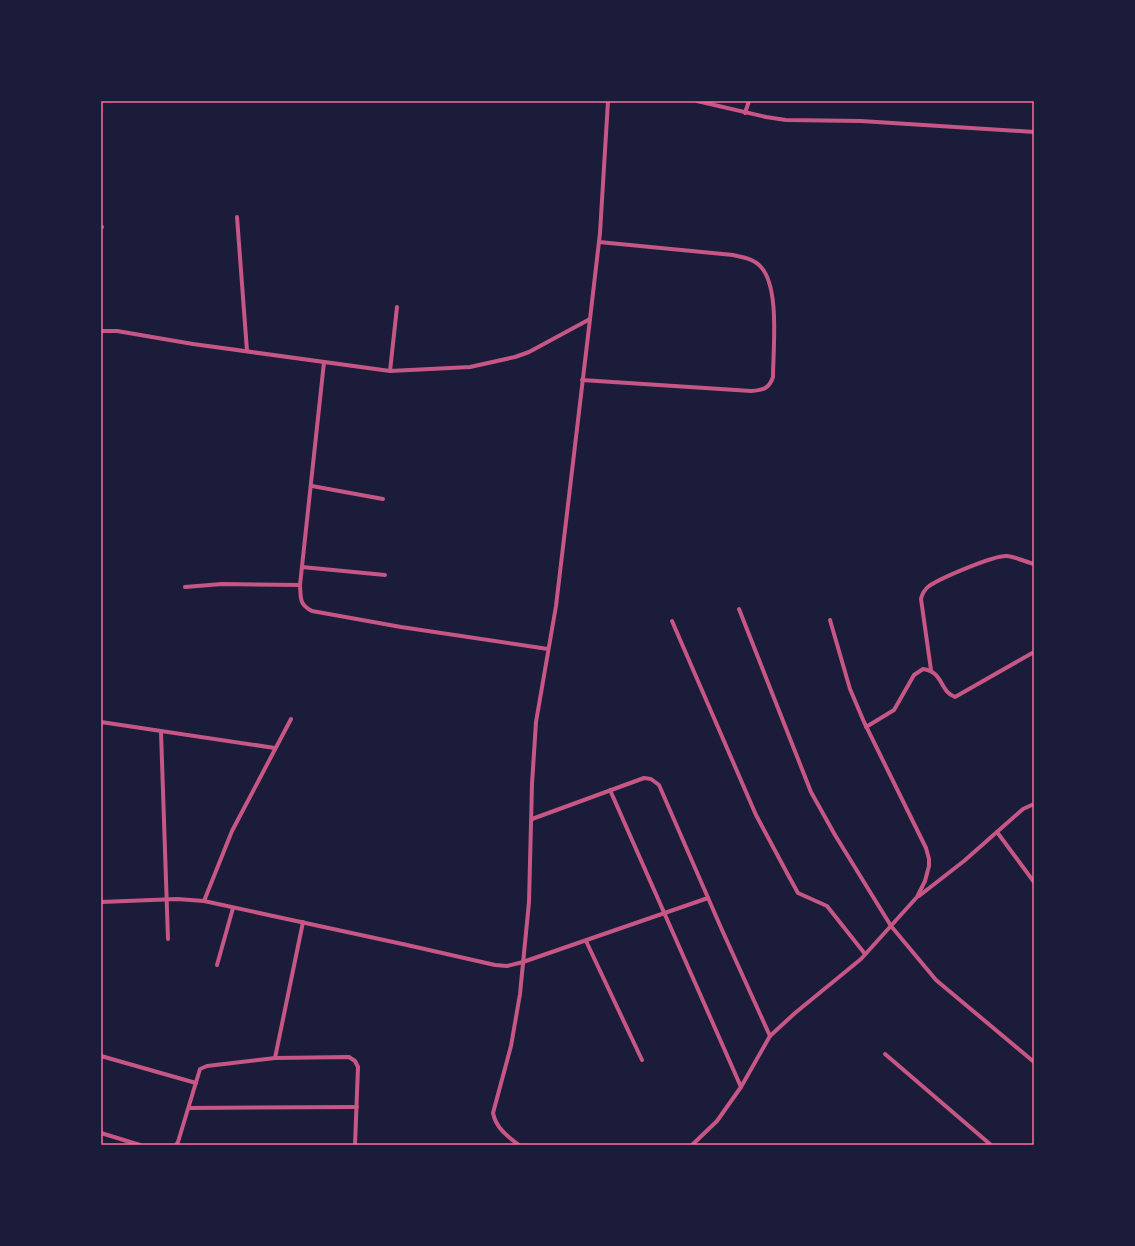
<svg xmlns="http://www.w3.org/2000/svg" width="1135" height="1246" font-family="Quicksand,sans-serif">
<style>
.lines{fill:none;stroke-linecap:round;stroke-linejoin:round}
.minor{stroke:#c65784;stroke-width:4}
.neatline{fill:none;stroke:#ff6b9d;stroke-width:1.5}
</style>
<rect width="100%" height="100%" fill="#1b1b3a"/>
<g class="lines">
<g class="minor">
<polyline points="697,101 766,117 786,120 861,121 1034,132"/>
<polyline points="745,113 749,101"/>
<polyline points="237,217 247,351"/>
<polyline points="101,227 102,227"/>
<polyline points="101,331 117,331 193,344 390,371 470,367 515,357 529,352 590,319"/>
<path d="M 324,362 L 300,585 C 301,599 299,604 312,611 L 401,627 L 548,649"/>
<polyline points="390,371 397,307"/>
<path d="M 582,380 L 751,391 C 763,390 769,389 773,377 C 773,349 780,288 761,267 C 754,259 743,257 733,255 L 599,242"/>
<polyline points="312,486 383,499"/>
<polyline points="302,567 385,575"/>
<polyline points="185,587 222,584 300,585"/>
<polyline points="739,609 811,792 835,835 891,926 936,980 1034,1062"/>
<polyline points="672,621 756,815 787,873 798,893 827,906 865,954"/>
<path d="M 931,670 L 921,599 C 922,594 924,590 929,586 C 941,578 994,555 1007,556 C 1016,557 1026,562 1034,564"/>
<polyline points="101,722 275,748"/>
<path d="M 866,727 L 894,710 L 914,675 L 923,669 C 944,672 939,691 955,697 L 1034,652"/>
<polyline points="161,732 168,939"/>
<polyline points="610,790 741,1087"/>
<polyline points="532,819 644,778 651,779 659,785 722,930 770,1036"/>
<polyline points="997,832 1034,882"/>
<polyline points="919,896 964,861 1023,809 1034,804"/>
<polyline points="204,901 232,831 291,719"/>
<polyline points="101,902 177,899 204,901 407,945 495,965 507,966 523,962 708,898"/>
<polyline points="586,941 642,1060"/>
<polyline points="217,965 233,908"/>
<polyline points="885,1054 991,1145"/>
<polyline points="101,1056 196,1083"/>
<polyline points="275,1058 303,922"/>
<polyline points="189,1108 357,1107"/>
<polyline points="101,1133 140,1145"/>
<polyline points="176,1145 178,1142 200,1069 207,1066 275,1058 349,1057 355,1061 358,1067 355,1145"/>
<path d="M 519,1145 C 507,1136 496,1128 493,1113 L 511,1046 L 520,994 L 529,902 L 532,784 L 536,722 L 556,606 L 590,319 L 600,233 L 608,101"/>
<polyline points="692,1145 717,1121 741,1087 770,1036 795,1013 861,959 917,897 925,881 929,866 929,859 926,848 864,722 850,689 830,620"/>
</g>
</g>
<rect width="1135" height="1246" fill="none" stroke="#1b1b3a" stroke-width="204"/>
<rect x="102" y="102" width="931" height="1042" class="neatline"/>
</svg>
